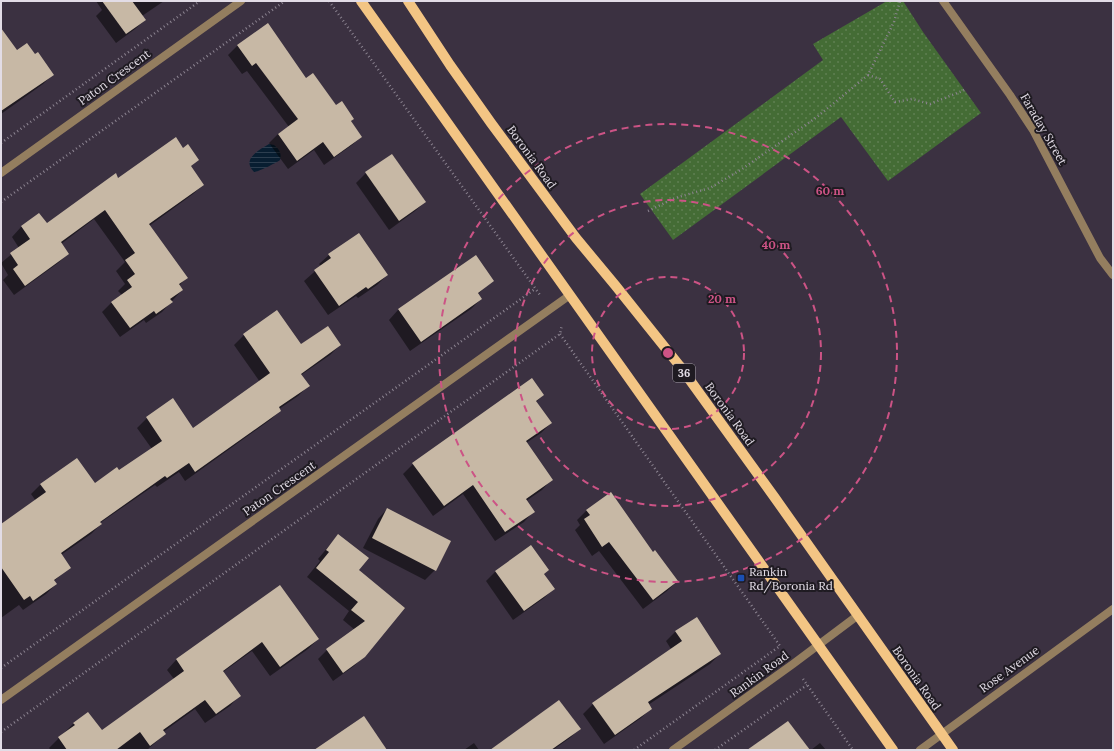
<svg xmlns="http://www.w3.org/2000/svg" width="1114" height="751" font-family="Lora,serif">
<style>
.park{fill:url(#park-dots)}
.water{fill:url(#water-rules)}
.shadow{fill:#0007}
.building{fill:#c7b8a5}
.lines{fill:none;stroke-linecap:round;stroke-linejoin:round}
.path{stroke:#8d8592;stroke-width:2.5;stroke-dasharray:1 3;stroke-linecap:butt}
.minor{stroke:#947e5f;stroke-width:8}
.primary{stroke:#f3c584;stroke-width:10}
.ring{fill:none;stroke:#cc5385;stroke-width:2;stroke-dasharray:7 5}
.transit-dot{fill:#1a4fb4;stroke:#1f1b22;stroke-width:1.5}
.labels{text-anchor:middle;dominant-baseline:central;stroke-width:4;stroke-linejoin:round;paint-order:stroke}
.shield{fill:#1f1b22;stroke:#a8a2ab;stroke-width:1}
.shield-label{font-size:11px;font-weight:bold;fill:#e2dce6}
.street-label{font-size:12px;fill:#e2dce6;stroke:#1f1b22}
.poi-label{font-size:12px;fill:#e2dce6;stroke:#1f1b22;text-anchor:start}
.centre{fill:#cc5385;stroke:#1f1b22;stroke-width:2}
.ring-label{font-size:12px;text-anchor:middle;font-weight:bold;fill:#cc5385;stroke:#1f1b22;stroke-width:4;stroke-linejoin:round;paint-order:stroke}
</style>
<defs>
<pattern id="park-dots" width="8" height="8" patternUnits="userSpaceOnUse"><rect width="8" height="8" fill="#446c35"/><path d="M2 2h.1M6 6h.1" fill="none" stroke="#5f8052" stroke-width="1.8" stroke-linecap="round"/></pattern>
<pattern id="water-rules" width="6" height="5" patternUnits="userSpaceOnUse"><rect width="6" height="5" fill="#081e31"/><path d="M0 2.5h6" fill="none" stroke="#2c3e4f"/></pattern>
</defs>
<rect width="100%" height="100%" fill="#3b3141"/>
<polygon class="park" points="887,1 903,1 923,32 981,113 888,181 841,117 673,240 640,194 823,60 813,44"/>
<path class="water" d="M 269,144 L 274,145 C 279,149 282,153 280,160 C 276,163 258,172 254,172 C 241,159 259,150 269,144 Z"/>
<g class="shadow">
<polygon points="96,1 164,1 142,16 145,20 135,29 116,43 96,16 102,10"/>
<polygon points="267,25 306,79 336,107 353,119 351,122 361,137 352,145 324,165 314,150 288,169 269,143 278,134 289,127 247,71 242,74 228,55 237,46"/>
<polygon points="1,30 17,51 34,55 52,75 43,84 1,114"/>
<polygon points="183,149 198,160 190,167 203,185 193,194 149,226 186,278 179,286 182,290 162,312 146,323 144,320 120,337 102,312 112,302 122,295 118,291 125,284 116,271 125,262 94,219 61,244 68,254 58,263 14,295 3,280 8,275 1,263 19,248 12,237 21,227 39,214 46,224 118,179"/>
<polygon points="392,155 425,202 415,211 389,230 356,183 366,173"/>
<polygon points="329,255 387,275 377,285 358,298 356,296 328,315 304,281 321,266 319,264"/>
<polygon points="475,256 492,281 478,294 481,299 471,309 410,351 389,320 398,310"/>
<polygon points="244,335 301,346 340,345 330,355 301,375 308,386 298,396 279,409 280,411 270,420 185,481 179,472 157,487 155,485 100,523 101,524 91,534 61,555 70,567 54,581 56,584 46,594 23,610 19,605 1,618 1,525 36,501 31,494 41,484 94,484 119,472 152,449 137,428 147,418 193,429 260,382 234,345"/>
<polygon points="543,395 536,402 551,423 541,433 526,443 551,480 542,490 526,501 533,512 524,522 495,541 463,494 433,516 403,474 413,464"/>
<polygon points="387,509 435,570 425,580 363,548 378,519"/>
<polygon points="587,510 653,554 677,581 667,591 643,609 599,551 592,556 575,530 580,525 577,520"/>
<polygon points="338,535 358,570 403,608 364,656 354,666 333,681 318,659 327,650 355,630 343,620 349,611 307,577 320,561 318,559"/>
<polygon points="496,571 544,574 553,589 544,598 513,620 486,581"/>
<polygon points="279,586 318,639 308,649 270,676 252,651 223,672 239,696 230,706 205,723 195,709 163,732 165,734 147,750 51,750 49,748 74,723 101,732 174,679 167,670 176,660"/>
<polygon points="676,631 720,654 710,664 648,705 651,708 641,718 604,744 583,714 593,704 671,649 666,641"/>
<polygon points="579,729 571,737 553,750 492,750"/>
<polygon points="474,743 479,750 464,750"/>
<polygon points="820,743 826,750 811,750"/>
</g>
<g class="building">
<polygon points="102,1 132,1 146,20 126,34"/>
<polygon points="268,23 306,78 313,73 336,105 342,101 354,119 351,121 362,137 334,157 323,142 297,161 278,134 298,119 256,63 252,66 237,45"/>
<polygon points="1,28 17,50 27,43 35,54 38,52 54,75 1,111"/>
<polygon points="176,137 183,148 188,144 199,160 191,166 204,185 149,224 188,278 179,284 183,290 170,299 173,302 156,314 154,311 130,328 111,302 132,287 127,280 135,274 125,260 135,253 105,210 61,242 69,254 25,286 13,269 18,265 10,253 30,239 21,226 39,213 47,223 116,173 118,178"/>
<polygon points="392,154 426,202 399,221 365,172"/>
<polygon points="359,233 388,275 368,289 366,287 339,306 314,270 331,258 328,254"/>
<polygon points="476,255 494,281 478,293 482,299 421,342 398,309"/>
<polygon points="277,310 301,344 328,326 341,345 301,374 310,386 279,407 281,411 195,472 189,463 167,478 165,476 100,522 102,524 61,553 71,568 54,580 57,584 33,601 30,596 24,600 1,567 1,524 46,492 40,484 77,458 95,483 117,467 119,470 162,441 146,417 173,398 193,428 270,373 243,334"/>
<polygon points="532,378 544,395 536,401 552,423 526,441 553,480 526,499 535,512 505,532 473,485 444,506 412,463"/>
<polygon points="611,492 653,552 655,550 678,581 653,600 609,542 602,547 584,519 590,515 586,510"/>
<polygon points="387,508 451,541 436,571 372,538"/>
<polygon points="338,534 369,558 359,570 405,608 365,657 343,673 326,649 365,621 351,610 358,602 316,568 329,552 326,550"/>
<polygon points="531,545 549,570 544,574 555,589 524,611 495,571"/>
<polygon points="280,585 319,639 280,667 262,642 223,671 241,696 216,714 205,700 163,730 166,734 150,746 140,732 116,750 67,750 58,737 75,725 73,723 88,712 102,730 184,671 176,659"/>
<polygon points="697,617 721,654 648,702 652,709 615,735 592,703 682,641 675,631"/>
<polygon points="559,700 581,729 551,750 490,750"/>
<polygon points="364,716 387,750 314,750"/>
<polygon points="788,721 810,750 747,750"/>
</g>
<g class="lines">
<g class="path">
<polyline points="329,1 540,295"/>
<polyline points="868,75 880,79 895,102 912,99 930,104 967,89"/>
<polyline points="1,143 200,1"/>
<polyline points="1,202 285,1"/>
<polyline points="648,211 675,198 710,188 742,169 817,117 868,75 894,22 900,1"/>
<polyline points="560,334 780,646 634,750"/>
<polyline points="1,668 535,289"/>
<polyline points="803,679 853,750"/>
<polyline points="1,732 560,334 562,325"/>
<polyline points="715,750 807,685"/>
</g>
<g class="minor">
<polyline points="943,1 1010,95 1033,130 1100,258 1113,275"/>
<polyline points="1,173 241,1"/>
<polyline points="1,700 570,295"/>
<polyline points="673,750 793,664 857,616"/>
<polyline points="920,750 1113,609"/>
</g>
<g class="primary">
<polyline points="361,1 893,750"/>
<polyline points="408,1 450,65 491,123 576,238 615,285 679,365 775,498 953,750"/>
</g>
</g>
<g class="ring">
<circle cx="668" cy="353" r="76"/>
<circle cx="668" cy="353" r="153"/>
<circle cx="668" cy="353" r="229"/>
</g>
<rect class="transit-dot" x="737" y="574" width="8" height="8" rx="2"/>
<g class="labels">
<rect class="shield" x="673" y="364" width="22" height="18" rx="3"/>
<g class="shield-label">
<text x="684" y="373">36</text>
</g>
<g class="street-label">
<text transform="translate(114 77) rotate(-36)">Paton Crescent</text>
<text transform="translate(1044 129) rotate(60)">Faraday Street</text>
<text transform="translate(532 157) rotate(54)">Boronia Road</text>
<text transform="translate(730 414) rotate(54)">Boronia Road</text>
<text transform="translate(279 488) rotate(-35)">Paton Crescent</text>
<text transform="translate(1009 669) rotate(-36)">Rose Avenue</text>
<text transform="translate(759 674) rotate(-36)">Rankin Road</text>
<text transform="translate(917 678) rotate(55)">Boronia Road</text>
</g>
<g class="poi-label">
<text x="749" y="571">Rankin<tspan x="749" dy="14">Rd/Boronia Rd</tspan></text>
</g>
</g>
<circle cx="668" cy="353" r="6" class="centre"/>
<g class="ring-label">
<text x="830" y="195">60 m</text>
<text x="776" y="249">40 m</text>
<text x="722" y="303">20 m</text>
</g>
<rect width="1114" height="751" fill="none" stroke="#e2dce6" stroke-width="4"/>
</svg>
